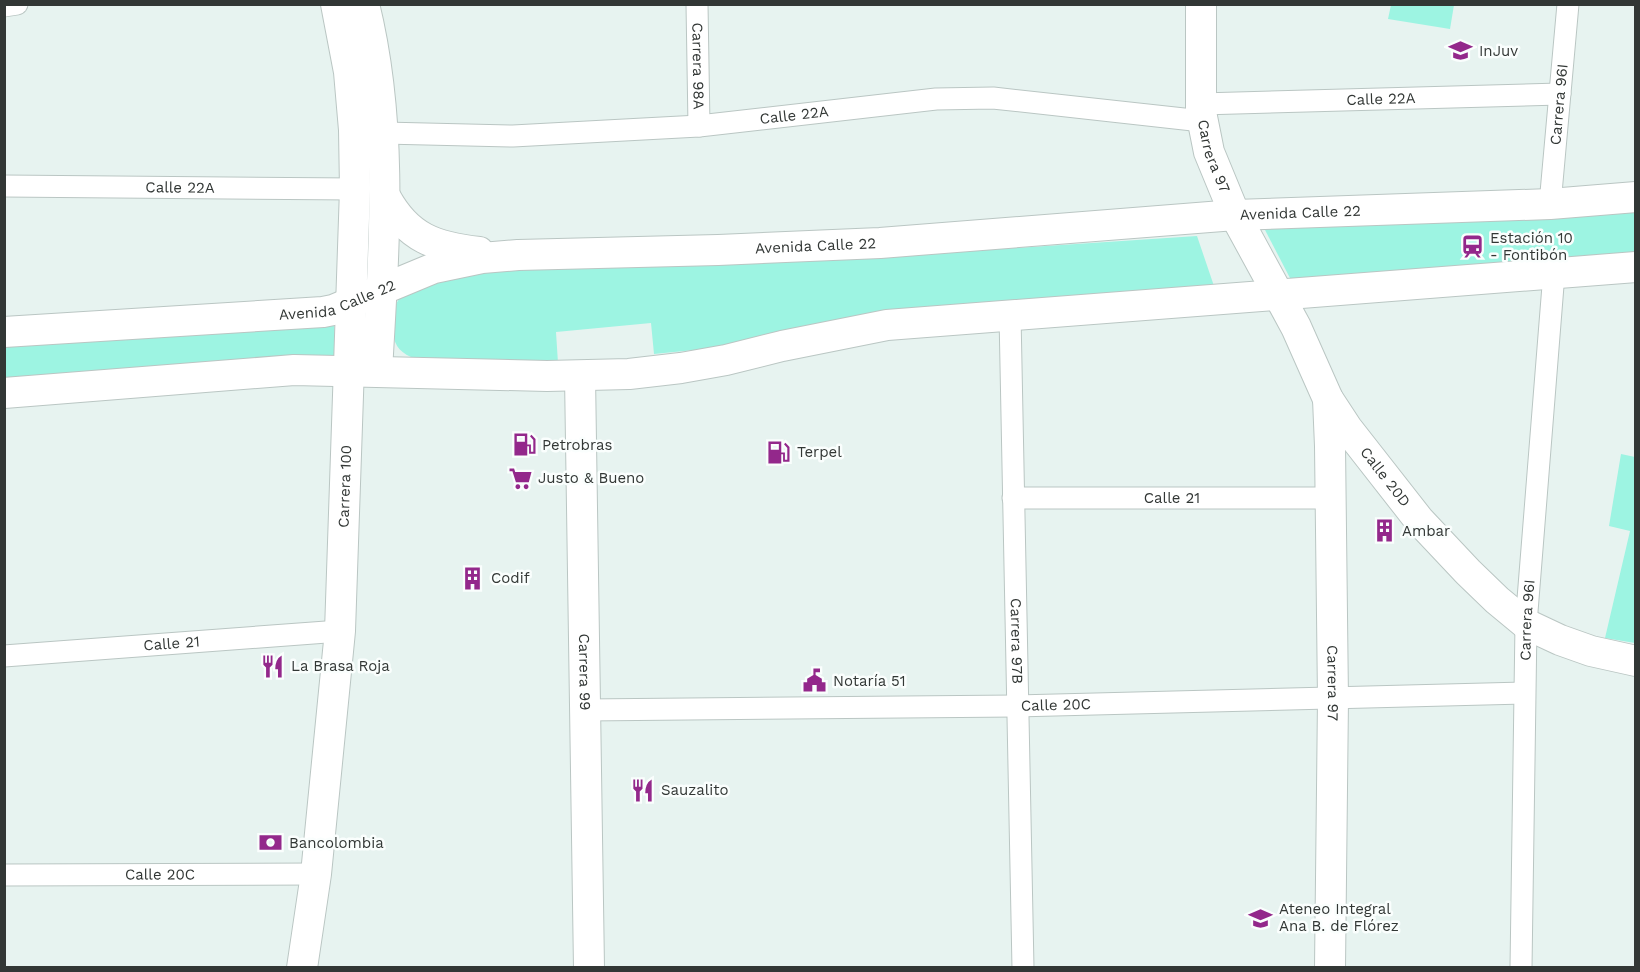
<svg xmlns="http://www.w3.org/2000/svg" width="1640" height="972" font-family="'Work Sans',sans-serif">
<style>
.green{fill:#9df4e2}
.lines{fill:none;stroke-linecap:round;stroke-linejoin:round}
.street-casing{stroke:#bac6c3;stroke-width:23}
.secondary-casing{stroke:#bac6c3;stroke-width:32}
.street{stroke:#fff;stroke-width:21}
.secondary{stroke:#fff;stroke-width:30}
.labels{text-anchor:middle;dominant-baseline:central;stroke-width:5;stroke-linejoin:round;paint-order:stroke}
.poi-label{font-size:15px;fill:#323735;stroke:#fafefd;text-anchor:start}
.street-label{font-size:15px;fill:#323735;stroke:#fafefd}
</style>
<rect width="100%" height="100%" fill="#e7f3f0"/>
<g class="green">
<polygon points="1391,5 1454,5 1450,29 1388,19"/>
<polygon points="1635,206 1635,254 1291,280 1264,228"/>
<path d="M 1197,236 L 1214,286 L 852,319 L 803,326 L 714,348 L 654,354 L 651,323 L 556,332 L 558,363 L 411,357 C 398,351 393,343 393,328 C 392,317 394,301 404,294 C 413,287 461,274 475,270 L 923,254 Z"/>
<polygon points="334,320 336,356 5,381 5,341"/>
<polygon points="1621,454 1635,457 1635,643 1605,638 1630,531 1609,526"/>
</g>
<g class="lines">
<defs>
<g id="street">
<path id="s1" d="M 697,4 L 699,126"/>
<polyline points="4,6 17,4"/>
<path id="s2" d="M 1201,104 L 1560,94"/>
<path id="s3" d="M 384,133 L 513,136 L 699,126 L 936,99 L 993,98 L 1202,121"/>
<path id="s4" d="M 4,186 L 355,189"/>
<path id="s5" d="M 1550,204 L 1568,4"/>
<path id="s6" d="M 1010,315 L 1023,968"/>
<path id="s7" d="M 1013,498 L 1331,498"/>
<path id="s8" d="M 4,656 L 340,631"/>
<path id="s9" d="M 586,710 L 1016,706 L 1524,693"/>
<path id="s10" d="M 4,875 L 316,874"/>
<path id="s11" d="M 1521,968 L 1526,624 L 1554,273"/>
</g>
<g id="secondary">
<path d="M 364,4 C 394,125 384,248 377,371"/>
<path id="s12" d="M 1201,4 L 1201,112 L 1209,152 L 1235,215 L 1296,327 L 1328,399 L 1347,428 L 1419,520 L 1468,572 L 1497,600 L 1526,624 L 1560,640 L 1591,651 L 1636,661"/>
<path d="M 386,198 C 408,238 435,247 479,252"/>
<path id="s13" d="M 4,332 L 323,312 L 333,310 L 434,268 L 482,258 L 518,255 L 718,250 L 880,243 L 1235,215 L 1550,204 L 1636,197"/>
<path id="s14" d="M 580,376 L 589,968"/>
<polyline points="4,393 294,370 547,376 629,374 681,368 726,360 782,346 887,325 1636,267"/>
<path id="s15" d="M 1328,399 L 1330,446 L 1333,699 L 1330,968"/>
<path id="s16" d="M 302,968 L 316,874 L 340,631 L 355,189 L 354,130 L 349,72 L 336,4"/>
</g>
</defs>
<use href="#street" class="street-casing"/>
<use href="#secondary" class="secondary-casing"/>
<use href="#street" class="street"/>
<use href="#secondary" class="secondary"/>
</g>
<defs>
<symbol id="school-bare" viewBox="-9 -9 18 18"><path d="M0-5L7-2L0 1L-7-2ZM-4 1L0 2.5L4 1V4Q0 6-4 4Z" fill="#93288b" stroke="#fafefd" stroke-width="2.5" paint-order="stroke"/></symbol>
<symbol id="station-bare" viewBox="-9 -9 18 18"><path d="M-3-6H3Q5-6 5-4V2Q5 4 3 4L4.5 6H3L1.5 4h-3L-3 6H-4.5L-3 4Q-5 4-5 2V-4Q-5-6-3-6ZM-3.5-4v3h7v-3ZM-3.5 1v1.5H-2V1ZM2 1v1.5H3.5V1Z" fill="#93288b" stroke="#fafefd" stroke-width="2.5" paint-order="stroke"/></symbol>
<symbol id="fuel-bare" viewBox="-9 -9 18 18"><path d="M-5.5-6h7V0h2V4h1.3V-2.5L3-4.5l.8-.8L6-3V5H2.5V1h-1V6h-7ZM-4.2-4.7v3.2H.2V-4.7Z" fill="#93288b" stroke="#fafefd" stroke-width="2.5" paint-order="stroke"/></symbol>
<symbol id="supermarket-bare" viewBox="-9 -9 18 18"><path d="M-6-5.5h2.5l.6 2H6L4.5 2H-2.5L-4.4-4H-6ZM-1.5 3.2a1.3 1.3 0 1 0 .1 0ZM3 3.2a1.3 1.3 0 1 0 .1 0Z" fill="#93288b" stroke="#fafefd" stroke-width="2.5" paint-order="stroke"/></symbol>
<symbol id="building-bare" viewBox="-9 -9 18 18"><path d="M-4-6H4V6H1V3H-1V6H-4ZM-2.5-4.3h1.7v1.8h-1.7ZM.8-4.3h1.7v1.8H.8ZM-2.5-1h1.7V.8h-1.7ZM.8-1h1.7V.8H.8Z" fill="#93288b" stroke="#fafefd" stroke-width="2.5" paint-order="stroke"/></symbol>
<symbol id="restaurant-bare" viewBox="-9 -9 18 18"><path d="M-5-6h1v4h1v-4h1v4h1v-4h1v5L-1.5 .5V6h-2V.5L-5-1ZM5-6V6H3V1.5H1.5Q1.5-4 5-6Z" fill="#93288b" stroke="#fafefd" stroke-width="2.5" paint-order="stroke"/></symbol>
<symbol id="civic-bare" viewBox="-9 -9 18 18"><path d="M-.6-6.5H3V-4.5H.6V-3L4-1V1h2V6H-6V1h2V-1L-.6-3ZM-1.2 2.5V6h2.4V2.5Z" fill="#93288b" stroke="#fafefd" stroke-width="2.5" paint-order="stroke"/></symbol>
<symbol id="bank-bare" viewBox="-9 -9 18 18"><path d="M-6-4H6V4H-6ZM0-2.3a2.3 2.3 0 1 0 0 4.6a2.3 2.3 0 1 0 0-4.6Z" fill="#93288b" stroke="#fafefd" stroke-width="2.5" paint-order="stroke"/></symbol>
</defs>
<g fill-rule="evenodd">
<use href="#school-bare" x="1444" y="34" width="33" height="33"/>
<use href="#station-bare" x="1456" y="230" width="33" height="33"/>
<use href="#fuel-bare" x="508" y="428" width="33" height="33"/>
<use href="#fuel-bare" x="762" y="436" width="33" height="33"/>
<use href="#supermarket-bare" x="504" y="462" width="33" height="33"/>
<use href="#building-bare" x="1368" y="514" width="33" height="33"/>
<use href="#building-bare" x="456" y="562" width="33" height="33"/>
<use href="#restaurant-bare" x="256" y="650" width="33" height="33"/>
<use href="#civic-bare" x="798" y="664" width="33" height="33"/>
<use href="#restaurant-bare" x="626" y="774" width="33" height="33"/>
<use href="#bank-bare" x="254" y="826" width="33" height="33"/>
<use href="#school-bare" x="1244" y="902" width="33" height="33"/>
</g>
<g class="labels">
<g class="poi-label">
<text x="1479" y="51">InJuv</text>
<text x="1490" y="238">Estación 10<tspan x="1490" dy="17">- Fontibón</tspan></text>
<text x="542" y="445">Petrobras</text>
<text x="797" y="452">Terpel</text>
<text x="538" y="478">Justo &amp; Bueno</text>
<text x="1402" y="531">Ambar</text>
<text x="491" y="578">Codif</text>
<text x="291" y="666">La Brasa Roja</text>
<text x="833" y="681">Notaría 51</text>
<text x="661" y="790">Sauzalito</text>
<text x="289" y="843">Bancolombia</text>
<text x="1279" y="909">Ateneo Integral<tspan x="1279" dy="17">Ana B. de Flórez</tspan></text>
</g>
<g class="street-label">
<text stroke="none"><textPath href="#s1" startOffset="62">Carrera 98A</textPath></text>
<text stroke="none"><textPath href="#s2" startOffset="180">Calle 22A</textPath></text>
<text stroke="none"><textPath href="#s5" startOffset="100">Carrera 96I</textPath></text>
<text stroke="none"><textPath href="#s3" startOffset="411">Calle 22A</textPath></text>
<text stroke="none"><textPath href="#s12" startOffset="154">Carrera 97</textPath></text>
<text stroke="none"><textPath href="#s4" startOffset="176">Calle 22A</textPath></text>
<text stroke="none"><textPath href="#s13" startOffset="1308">Avenida Calle 22</textPath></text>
<text stroke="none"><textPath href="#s13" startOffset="822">Avenida Calle 22</textPath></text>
<text stroke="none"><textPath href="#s13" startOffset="336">Avenida Calle 22</textPath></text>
<text stroke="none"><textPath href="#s12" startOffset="520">Calle 20D</textPath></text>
<text stroke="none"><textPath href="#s16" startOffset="484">Carrera 100</textPath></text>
<text stroke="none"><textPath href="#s7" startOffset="159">Calle 21</textPath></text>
<text stroke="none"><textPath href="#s11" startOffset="348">Carrera 96I</textPath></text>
<text stroke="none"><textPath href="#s6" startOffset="326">Carrera 97B</textPath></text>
<text stroke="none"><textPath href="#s8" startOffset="168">Calle 21</textPath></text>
<text stroke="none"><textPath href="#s14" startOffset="296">Carrera 99</textPath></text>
<text stroke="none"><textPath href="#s15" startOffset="284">Carrera 97</textPath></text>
<text stroke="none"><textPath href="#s9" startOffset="470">Calle 20C</textPath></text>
<text stroke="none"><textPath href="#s10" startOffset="156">Calle 20C</textPath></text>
</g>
</g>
<rect width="1640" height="972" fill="none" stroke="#323735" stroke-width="12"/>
</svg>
